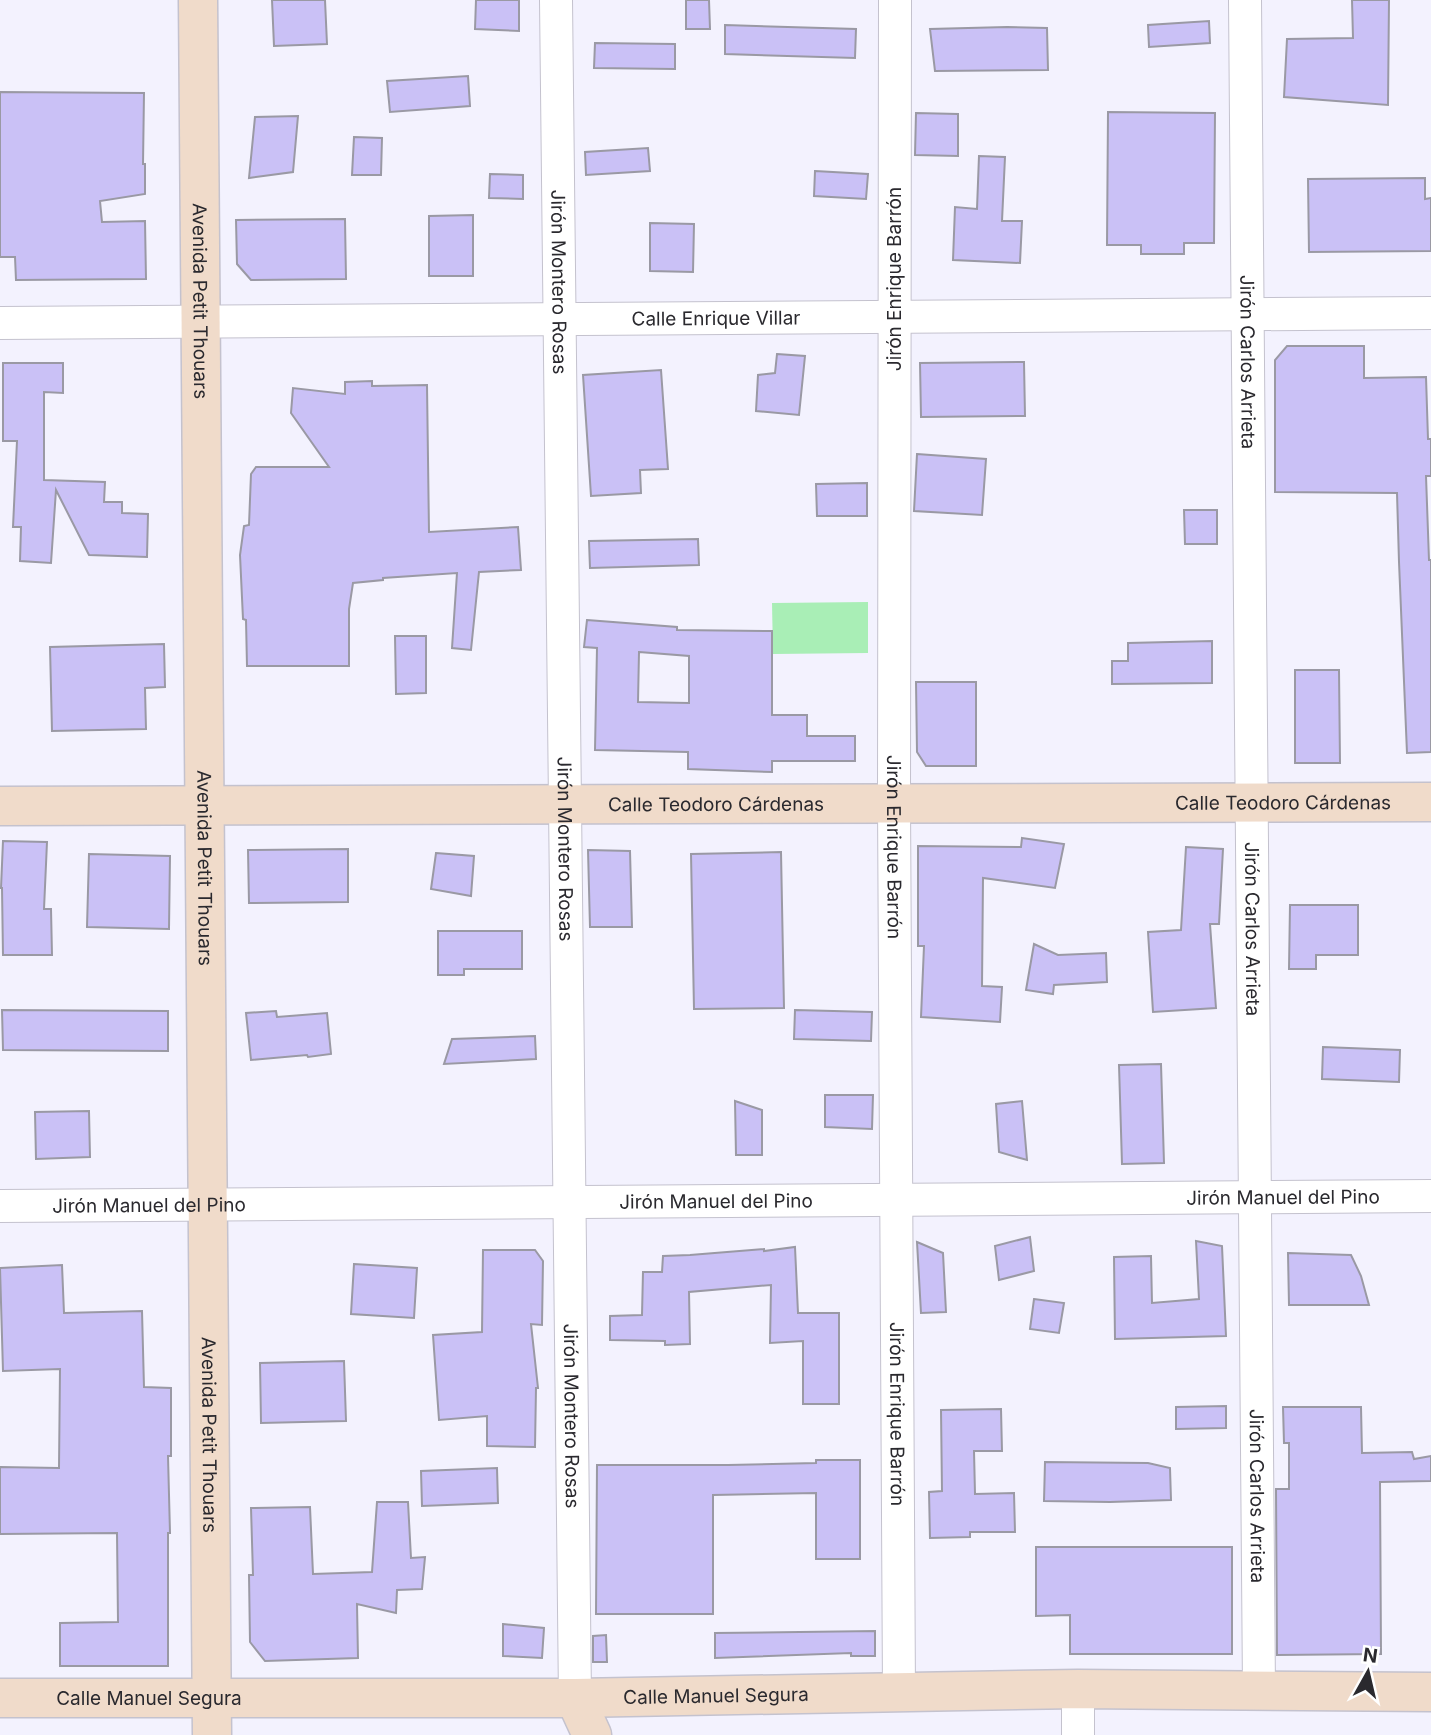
<svg xmlns="http://www.w3.org/2000/svg" width="1431" height="1735" font-family="Inter,sans-serif">
<style>
.green{fill:#a9eeb6}
.building{fill:#cac1f6;stroke:#9a99a4;stroke-width:2;fill-rule:evenodd}
.lines{fill:none;stroke-linecap:round;stroke-linejoin:round}
.street-casing{stroke:#c4c2ce;stroke-width:34}
.secondary-casing{stroke:#c4c2ce;stroke-width:41}
.street{stroke:#fff;stroke-width:32}
.secondary{stroke:#f0dbca;stroke-width:38}
.labels{text-anchor:middle;dominant-baseline:central;stroke-width:6;stroke-linejoin:round;paint-order:stroke}
.street-label{font-size:19px;fill:#2a292e;stroke:#fff}
</style>
<rect width="100%" height="100%" fill="#f3f2fe"/>
<polygon class="green" points="868,602 868,653 773,654 772,603"/>
<g class="building">
<polygon points="272,0 325,0 327,44 274,46"/>
<polygon points="476,0 519,0 519,31 475,29"/>
<polygon points="686,0 709,0 710,29 686,29"/>
<polygon points="1352,0 1389,0 1388,105 1284,97 1287,39 1353,38"/>
<polygon points="1209,21 1210,43 1149,47 1148,25"/>
<polygon points="725,25 856,29 855,58 725,54"/>
<polygon points="1007,27 1047,28 1048,70 935,71 930,29"/>
<polygon points="595,43 675,44 675,69 594,68"/>
<polygon points="468,76 470,106 390,112 387,81"/>
<polygon points="0,92 144,93 143,164 145,164 145,194 100,201 102,222 145,221 146,279 16,280 15,257 0,257"/>
<polygon points="1108,112 1215,113 1214,243 1184,243 1184,254 1141,254 1141,245 1107,245"/>
<polygon points="916,113 958,114 958,156 915,155"/>
<polygon points="298,116 293,172 249,178 255,117"/>
<polygon points="354,137 382,138 381,175 352,175"/>
<polygon points="648,148 650,171 586,175 585,152"/>
<polygon points="979,156 1005,157 1002,221 1022,221 1020,263 953,260 955,207 977,209"/>
<polygon points="815,171 868,174 866,199 814,196"/>
<polygon points="490,174 523,175 523,199 489,198"/>
<polygon points="1425,178 1425,199 1431,198 1431,251 1309,252 1308,179"/>
<polygon points="473,215 473,276 429,276 429,216"/>
<polygon points="345,219 346,279 251,280 237,264 236,220"/>
<polygon points="650,223 694,224 693,272 650,271"/>
<polygon points="1287,346 1364,346 1364,378 1426,377 1428,439 1431,439 1431,476 1426,476 1429,560 1431,560 1431,752 1407,753 1399,562 1397,493 1275,492 1275,360"/>
<polygon points="777,354 805,356 799,415 756,411 758,375 775,373"/>
<polygon points="1024,362 1025,416 921,417 920,363"/>
<polygon points="3,363 63,363 63,393 44,392 44,480 105,482 104,502 122,502 122,513 148,514 147,557 89,555 56,490 51,563 20,561 21,527 13,527 17,441 3,441"/>
<polygon points="661,370 668,469 640,470 641,493 591,496 583,375"/>
<polygon points="372,381 372,386 427,385 429,532 518,527 521,570 479,572 471,650 452,648 457,573 383,578 383,580 353,583 349,609 349,666 247,666 246,620 243,619 240,555 244,526 249,525 251,474 256,467 329,467 291,413 293,388 345,394 345,382"/>
<polygon points="917,454 986,459 982,515 914,511"/>
<polygon points="867,483 867,516 817,516 816,484"/>
<polygon points="1184,510 1217,510 1217,544 1185,544"/>
<polygon points="698,539 699,565 590,568 589,541"/>
<path d="M 587,620 L 677,627 L 677,630 L 772,631 L 772,715 L 807,715 L 807,736 L 855,736 L 855,761 L 772,761 L 772,772 L 688,769 L 688,752 L 595,750 L 597,648 L 584,647 ZM 639,652 L 689,656 L 689,703 L 638,702 Z"/>
<polygon points="395,636 426,636 426,693 396,694"/>
<polygon points="1212,641 1212,683 1112,684 1112,661 1128,661 1128,643"/>
<polygon points="164,644 165,687 145,688 146,729 52,731 50,647"/>
<polygon points="1295,670 1339,670 1340,763 1295,763"/>
<polygon points="916,682 976,682 976,766 926,766 917,752"/>
<polygon points="1022,838 1064,844 1055,888 983,878 982,986 1002,987 1000,1022 921,1017 924,946 918,946 918,846 1021,847"/>
<polygon points="3,841 47,842 44,909 51,909 52,955 3,955 2,888 1,888"/>
<polygon points="1186,847 1223,849 1219,924 1210,924 1216,1008 1153,1012 1148,932 1181,930"/>
<polygon points="348,849 348,902 249,903 248,850"/>
<polygon points="588,850 630,851 632,927 590,927"/>
<polygon points="781,852 784,1008 694,1009 691,854"/>
<polygon points="436,853 474,856 471,896 431,889"/>
<polygon points="89,854 170,856 169,929 87,927"/>
<polygon points="1290,905 1358,905 1358,955 1316,955 1316,969 1289,969"/>
<polygon points="438,931 522,931 522,969 464,969 464,975 438,975"/>
<polygon points="1034,944 1058,955 1106,953 1107,982 1054,985 1053,994 1026,990"/>
<polygon points="2,1010 168,1011 168,1051 3,1050"/>
<polygon points="795,1010 872,1012 871,1041 794,1039"/>
<polygon points="276,1011 277,1017 327,1013 331,1054 308,1057 307,1055 251,1060 246,1013"/>
<polygon points="535,1036 536,1059 444,1064 452,1039"/>
<polygon points="1323,1047 1400,1050 1399,1082 1322,1079"/>
<polygon points="1161,1064 1164,1163 1122,1164 1119,1065"/>
<polygon points="825,1095 873,1095 872,1129 825,1127"/>
<polygon points="735,1101 762,1110 762,1155 736,1155"/>
<polygon points="1022,1101 1027,1160 999,1152 996,1104"/>
<polygon points="89,1111 90,1157 36,1159 35,1112"/>
<polygon points="1030,1237 1034,1271 999,1280 995,1246"/>
<polygon points="1196,1241 1222,1246 1226,1336 1115,1339 1114,1257 1151,1256 1152,1303 1199,1299"/>
<polygon points="917,1242 943,1253 946,1312 921,1313"/>
<polygon points="795,1247 798,1313 839,1313 839,1404 803,1404 803,1341 770,1343 771,1285 689,1292 690,1344 665,1345 665,1341 610,1340 610,1316 642,1315 643,1272 662,1272 663,1256 690,1255 764,1249 764,1251"/>
<polygon points="483,1250 535,1250 543,1261 542,1325 531,1324 538,1388 536,1388 535,1447 487,1446 487,1416 439,1420 433,1335 482,1332"/>
<polygon points="1288,1253 1351,1255 1361,1276 1369,1305 1289,1305"/>
<polygon points="354,1264 417,1268 414,1318 351,1314"/>
<polygon points="62,1265 64,1313 142,1311 144,1387 171,1388 171,1456 168,1456 170,1533 168,1533 168,1666 60,1666 60,1623 118,1622 117,1533 0,1534 0,1467 59,1468 60,1369 3,1371 0,1268"/>
<polygon points="1034,1299 1064,1303 1059,1333 1030,1329"/>
<polygon points="344,1361 346,1421 261,1423 260,1363"/>
<polygon points="1226,1406 1226,1428 1176,1429 1176,1407"/>
<polygon points="1283,1407 1361,1407 1362,1453 1412,1452 1414,1459 1431,1456 1431,1481 1380,1482 1381,1654 1277,1655 1276,1489 1289,1489 1289,1443 1284,1443"/>
<polygon points="1001,1409 1002,1451 974,1451 975,1494 1014,1493 1015,1532 970,1532 970,1537 930,1538 929,1492 942,1491 941,1410"/>
<polygon points="816,1460 860,1460 860,1559 816,1559 816,1493 713,1495 713,1614 596,1614 597,1465 728,1465 816,1463"/>
<polygon points="1045,1462 1148,1463 1170,1468 1171,1500 1110,1502 1044,1501"/>
<polygon points="497,1468 498,1503 422,1506 421,1471"/>
<polygon points="377,1502 408,1502 411,1558 425,1557 422,1589 397,1590 396,1613 357,1604 358,1658 265,1661 250,1642 249,1575 253,1575 251,1508 310,1507 313,1574 372,1572"/>
<polygon points="1036,1547 1232,1547 1232,1654 1070,1654 1070,1615 1036,1616"/>
<polygon points="503,1624 544,1628 542,1658 503,1656"/>
<polygon points="875,1631 875,1656 851,1656 851,1653 715,1658 715,1633"/>
<polygon points="606,1635 607,1662 593,1662 593,1636"/>
</g>
<g class="lines">
<defs>
<g id="street">
<path id="s1" d="M 556,0 L 575,1698"/>
<path id="s2" d="M 895,0 L 894,803 L 899,1693"/>
<path id="s3" d="M 1245,0 L 1259,1690"/>
<path id="s4" d="M 0,323 L 1431,313"/>
<path id="s5" d="M 0,1206 L 1431,1196"/>
<polyline points="1078,1689 1078,1735"/>
</g>
<g id="secondary">
<path id="s6" d="M 198,0 L 212,1735"/>
<path id="s7" d="M 0,806 L 1431,802"/>
<path id="s8" d="M 0,1698 L 575,1698 L 1078,1689 L 1431,1692"/>
<polyline points="575,1698 592,1735"/>
</g>
</defs>
<use href="#street" class="street-casing"/>
<use href="#secondary" class="secondary-casing"/>
<use href="#street" class="street"/>
<use href="#secondary" class="secondary"/>
</g>
<g class="labels">
<g class="street-label">
<text transform="translate(894 279) rotate(-90)">Jirón Enrique Barrón</text>
<text stroke="none"><textPath href="#s1" startOffset="282">Jirón Montero Rosas</textPath></text>
<text stroke="none"><textPath href="#s6" startOffset="301">Avenida Petit Thouars</textPath></text>
<text stroke="none"><textPath href="#s4" startOffset="716">Calle Enrique Villar</textPath></text>
<text stroke="none"><textPath href="#s3" startOffset="362">Jirón Carlos Arrieta</textPath></text>
<text stroke="none"><textPath href="#s7" startOffset="1283">Calle Teodoro Cárdenas</textPath></text>
<text stroke="none"><textPath href="#s7" startOffset="716">Calle Teodoro Cárdenas</textPath></text>
<text stroke="none"><textPath href="#s2" startOffset="847">Jirón Enrique Barrón</textPath></text>
<text stroke="none"><textPath href="#s1" startOffset="849">Jirón Montero Rosas</textPath></text>
<text stroke="none"><textPath href="#s6" startOffset="868">Avenida Petit Thouars</textPath></text>
<text stroke="none"><textPath href="#s3" startOffset="929">Jirón Carlos Arrieta</textPath></text>
<text stroke="none"><textPath href="#s5" startOffset="1283">Jirón Manuel del Pino</textPath></text>
<text stroke="none"><textPath href="#s5" startOffset="716">Jirón Manuel del Pino</textPath></text>
<text stroke="none"><textPath href="#s5" startOffset="149">Jirón Manuel del Pino</textPath></text>
<text stroke="none"><textPath href="#s2" startOffset="1414">Jirón Enrique Barrón</textPath></text>
<text stroke="none"><textPath href="#s1" startOffset="1416">Jirón Montero Rosas</textPath></text>
<text stroke="none"><textPath href="#s6" startOffset="1435">Avenida Petit Thouars</textPath></text>
<text stroke="none"><textPath href="#s3" startOffset="1496">Jirón Carlos Arrieta</textPath></text>
<text stroke="none"><textPath href="#s8" startOffset="716">Calle Manuel Segura</textPath></text>
<text stroke="none"><textPath href="#s8" startOffset="149">Calle Manuel Segura</textPath></text>
</g>
</g>
<g transform="translate(1368 1672) rotate(8)" stroke="#ffffff" stroke-width="5" paint-order="stroke">
<path d="M0-5L12 26L0 18L-12 26Z" fill="#2a292e"/>
<text y="-10" font-size="19" font-weight="bold" text-anchor="middle" fill="#2a292e">N</text>
</g>
</svg>
